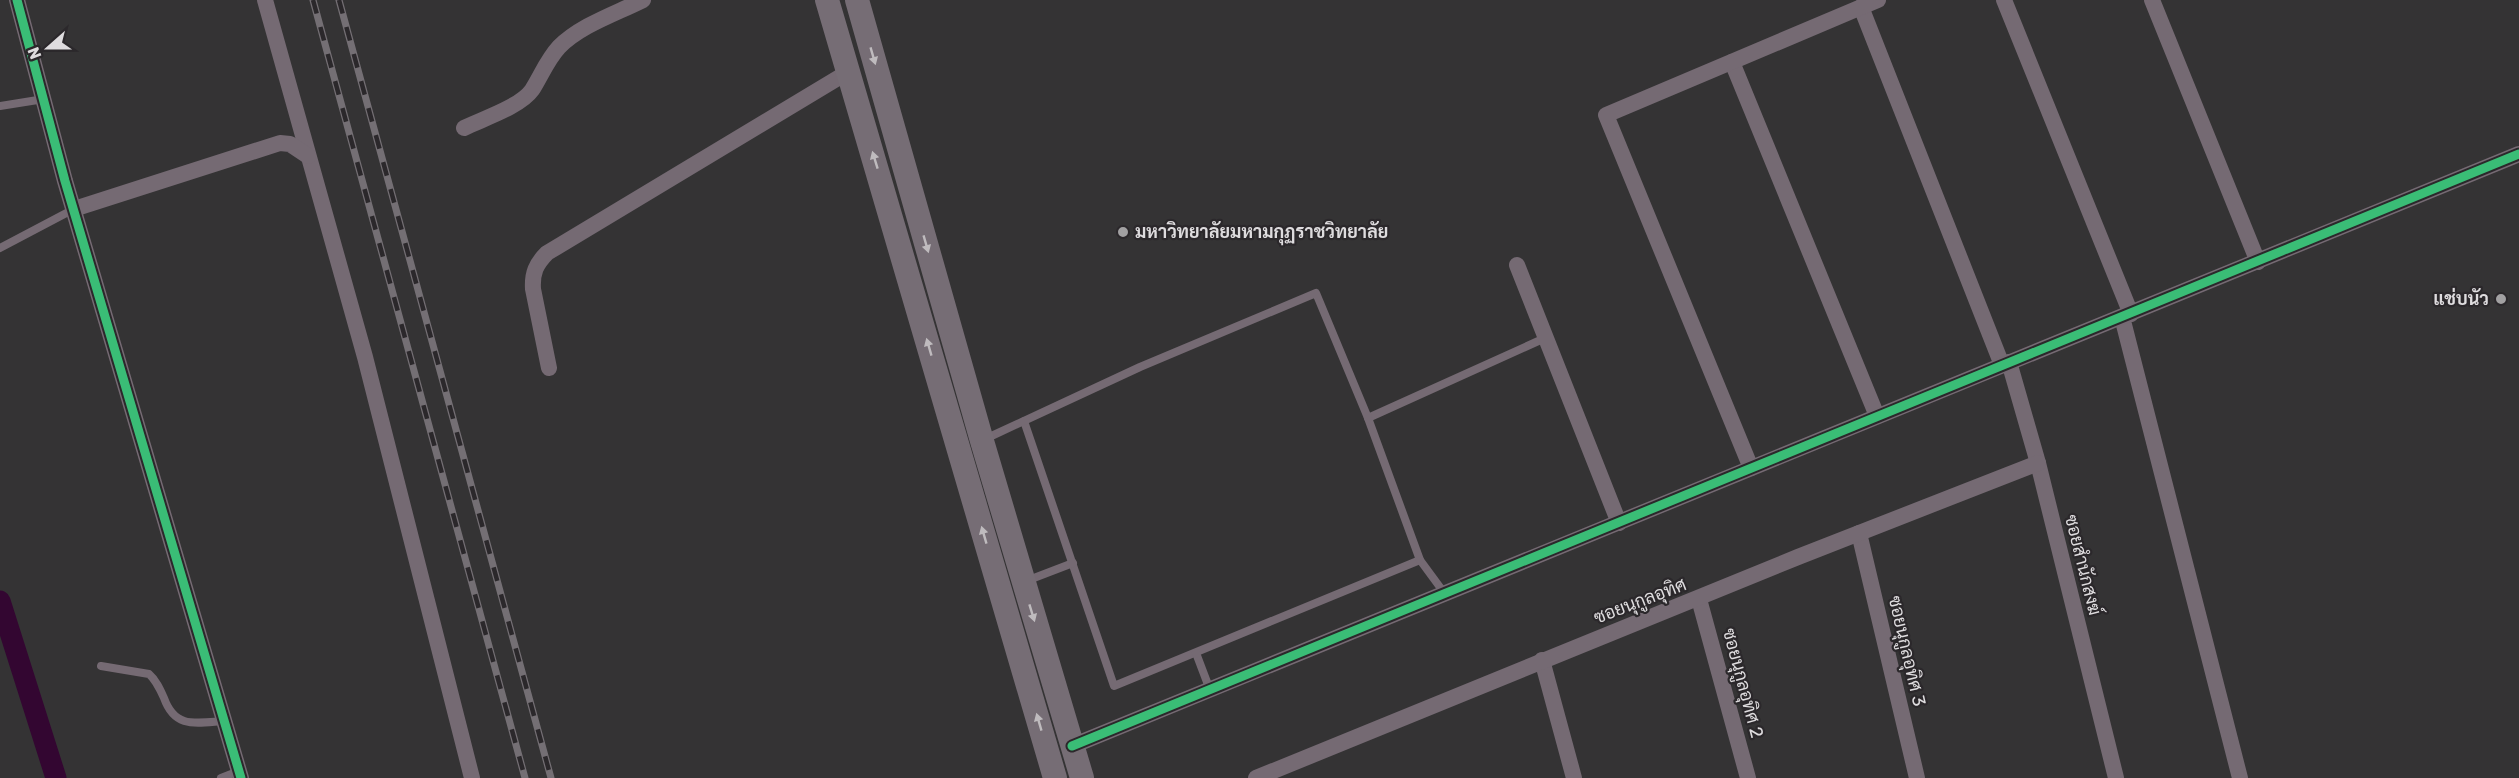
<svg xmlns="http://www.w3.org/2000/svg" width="2519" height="778" font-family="Rubik,Sarabun,sans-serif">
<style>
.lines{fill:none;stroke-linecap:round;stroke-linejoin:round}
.canal{stroke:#330631;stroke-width:21}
.lane{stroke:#756a73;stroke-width:8}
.street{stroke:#756a73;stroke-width:16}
.secondary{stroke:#766d75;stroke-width:24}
.rail-casing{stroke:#746f74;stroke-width:7}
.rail{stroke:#2b282b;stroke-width:4.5;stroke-dasharray:14;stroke-linecap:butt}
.cycleway-casing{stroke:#2b282b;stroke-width:13}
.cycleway{stroke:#3abd76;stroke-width:9}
.oneway{fill:#bfbbbe}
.poi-dot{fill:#a2a1a2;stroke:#2b282b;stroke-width:2}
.labels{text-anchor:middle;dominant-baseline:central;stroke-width:4.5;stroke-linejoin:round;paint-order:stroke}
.poi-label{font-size:18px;font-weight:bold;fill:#dedcde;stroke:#2b282b;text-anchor:start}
.street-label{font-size:18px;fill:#dedcde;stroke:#2b282b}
</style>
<rect width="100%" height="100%" fill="#343334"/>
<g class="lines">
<polyline class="canal" points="0,601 56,778"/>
<g class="lane">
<polyline points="0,106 44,99"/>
<polyline points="0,248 74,209"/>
<polyline points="1368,418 1545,338"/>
<polyline points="1024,421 1114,686 1420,560"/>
<polyline points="985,439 1140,367 1316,293 1368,418 1420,560 1445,594"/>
<polyline points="1026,581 1073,563"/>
<polyline points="1196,653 1210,690"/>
<path d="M 101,666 L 149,674 C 156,680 160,689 164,698 C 175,729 196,723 224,721"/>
<polyline points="221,778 239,771"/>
</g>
<g class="street">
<polyline points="17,0 65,181 241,778"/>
<polyline points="265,0 365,357 472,778"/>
<polyline points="2004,0 2131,314"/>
<polyline points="2152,0 2258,262"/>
<polyline points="1861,7 2002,365"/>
<polyline points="1732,62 1877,416"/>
<path d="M 464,128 C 482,119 520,107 532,90 C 541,76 547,60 559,47 C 581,25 615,14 643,0"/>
<polyline points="74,209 280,143 290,144 308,156"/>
<polyline points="1517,265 1619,523"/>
<polyline points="2122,317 2240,778"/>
<polyline points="2009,362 2038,463 2116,778"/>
<path d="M 549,368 L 533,289 C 532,273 536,264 547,253 L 848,72"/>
<polyline points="1751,468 1606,115 1878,0"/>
<polyline points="1859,533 1917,778"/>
<polyline points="1699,599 1748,778"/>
<polyline points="1542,660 1574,778"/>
<polyline points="1072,746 2519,154"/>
<polyline points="1256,778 1798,557 2038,463"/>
</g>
<g class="secondary">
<polyline points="827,0 1055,778"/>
<polyline points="857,0 982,441 1082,778"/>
</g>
<defs>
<g id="rail">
<polyline points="313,0 525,778"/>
<polyline points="339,0 551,778"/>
</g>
</defs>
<use href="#rail" class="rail-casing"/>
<use href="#rail" class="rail"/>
<defs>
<g id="cycleway">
<polyline points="17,0 65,181 241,778"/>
<polyline points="1072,746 2519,154"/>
</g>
</defs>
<use href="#cycleway" class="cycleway-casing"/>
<use href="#cycleway" class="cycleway"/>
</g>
<defs><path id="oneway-solid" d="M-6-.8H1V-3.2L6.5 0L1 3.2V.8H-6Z" transform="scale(1.5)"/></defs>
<g class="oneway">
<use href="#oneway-solid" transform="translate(873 56) rotate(74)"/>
<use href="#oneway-solid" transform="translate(875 160) rotate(-107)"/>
<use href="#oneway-solid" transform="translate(926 244) rotate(74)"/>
<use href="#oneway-solid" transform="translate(929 347) rotate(-106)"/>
<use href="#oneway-solid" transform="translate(984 535) rotate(-106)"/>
<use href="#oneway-solid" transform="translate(1032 613) rotate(73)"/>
<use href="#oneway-solid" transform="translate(1039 722) rotate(-106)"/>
</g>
<g class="poi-dot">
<circle cx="1123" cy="232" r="6"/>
<circle cx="2501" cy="299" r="6"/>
</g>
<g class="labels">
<g class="poi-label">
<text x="1135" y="232">มหาวิทยาลัยมหามกุฏราชวิทยาลัย</text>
<text x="2489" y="299" text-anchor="end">แช่บนัว</text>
</g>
<g class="street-label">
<text transform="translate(2083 565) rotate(76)">ซอยสำนักสงฆ์</text>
<text transform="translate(1640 601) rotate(-21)">ซอยนุกูลอุทิศ</text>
<text transform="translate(1907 651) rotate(77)">ซอยนุกูลอุทิศ 3</text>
<text transform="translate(1743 683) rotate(75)">ซอยนุกูลอุทิศ 2</text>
</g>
</g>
<g transform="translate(48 48) rotate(249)" stroke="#2b282b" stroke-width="4.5" paint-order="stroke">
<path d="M0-4.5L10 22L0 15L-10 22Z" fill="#dedcde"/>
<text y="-9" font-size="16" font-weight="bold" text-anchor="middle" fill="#dedcde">N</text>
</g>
</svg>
